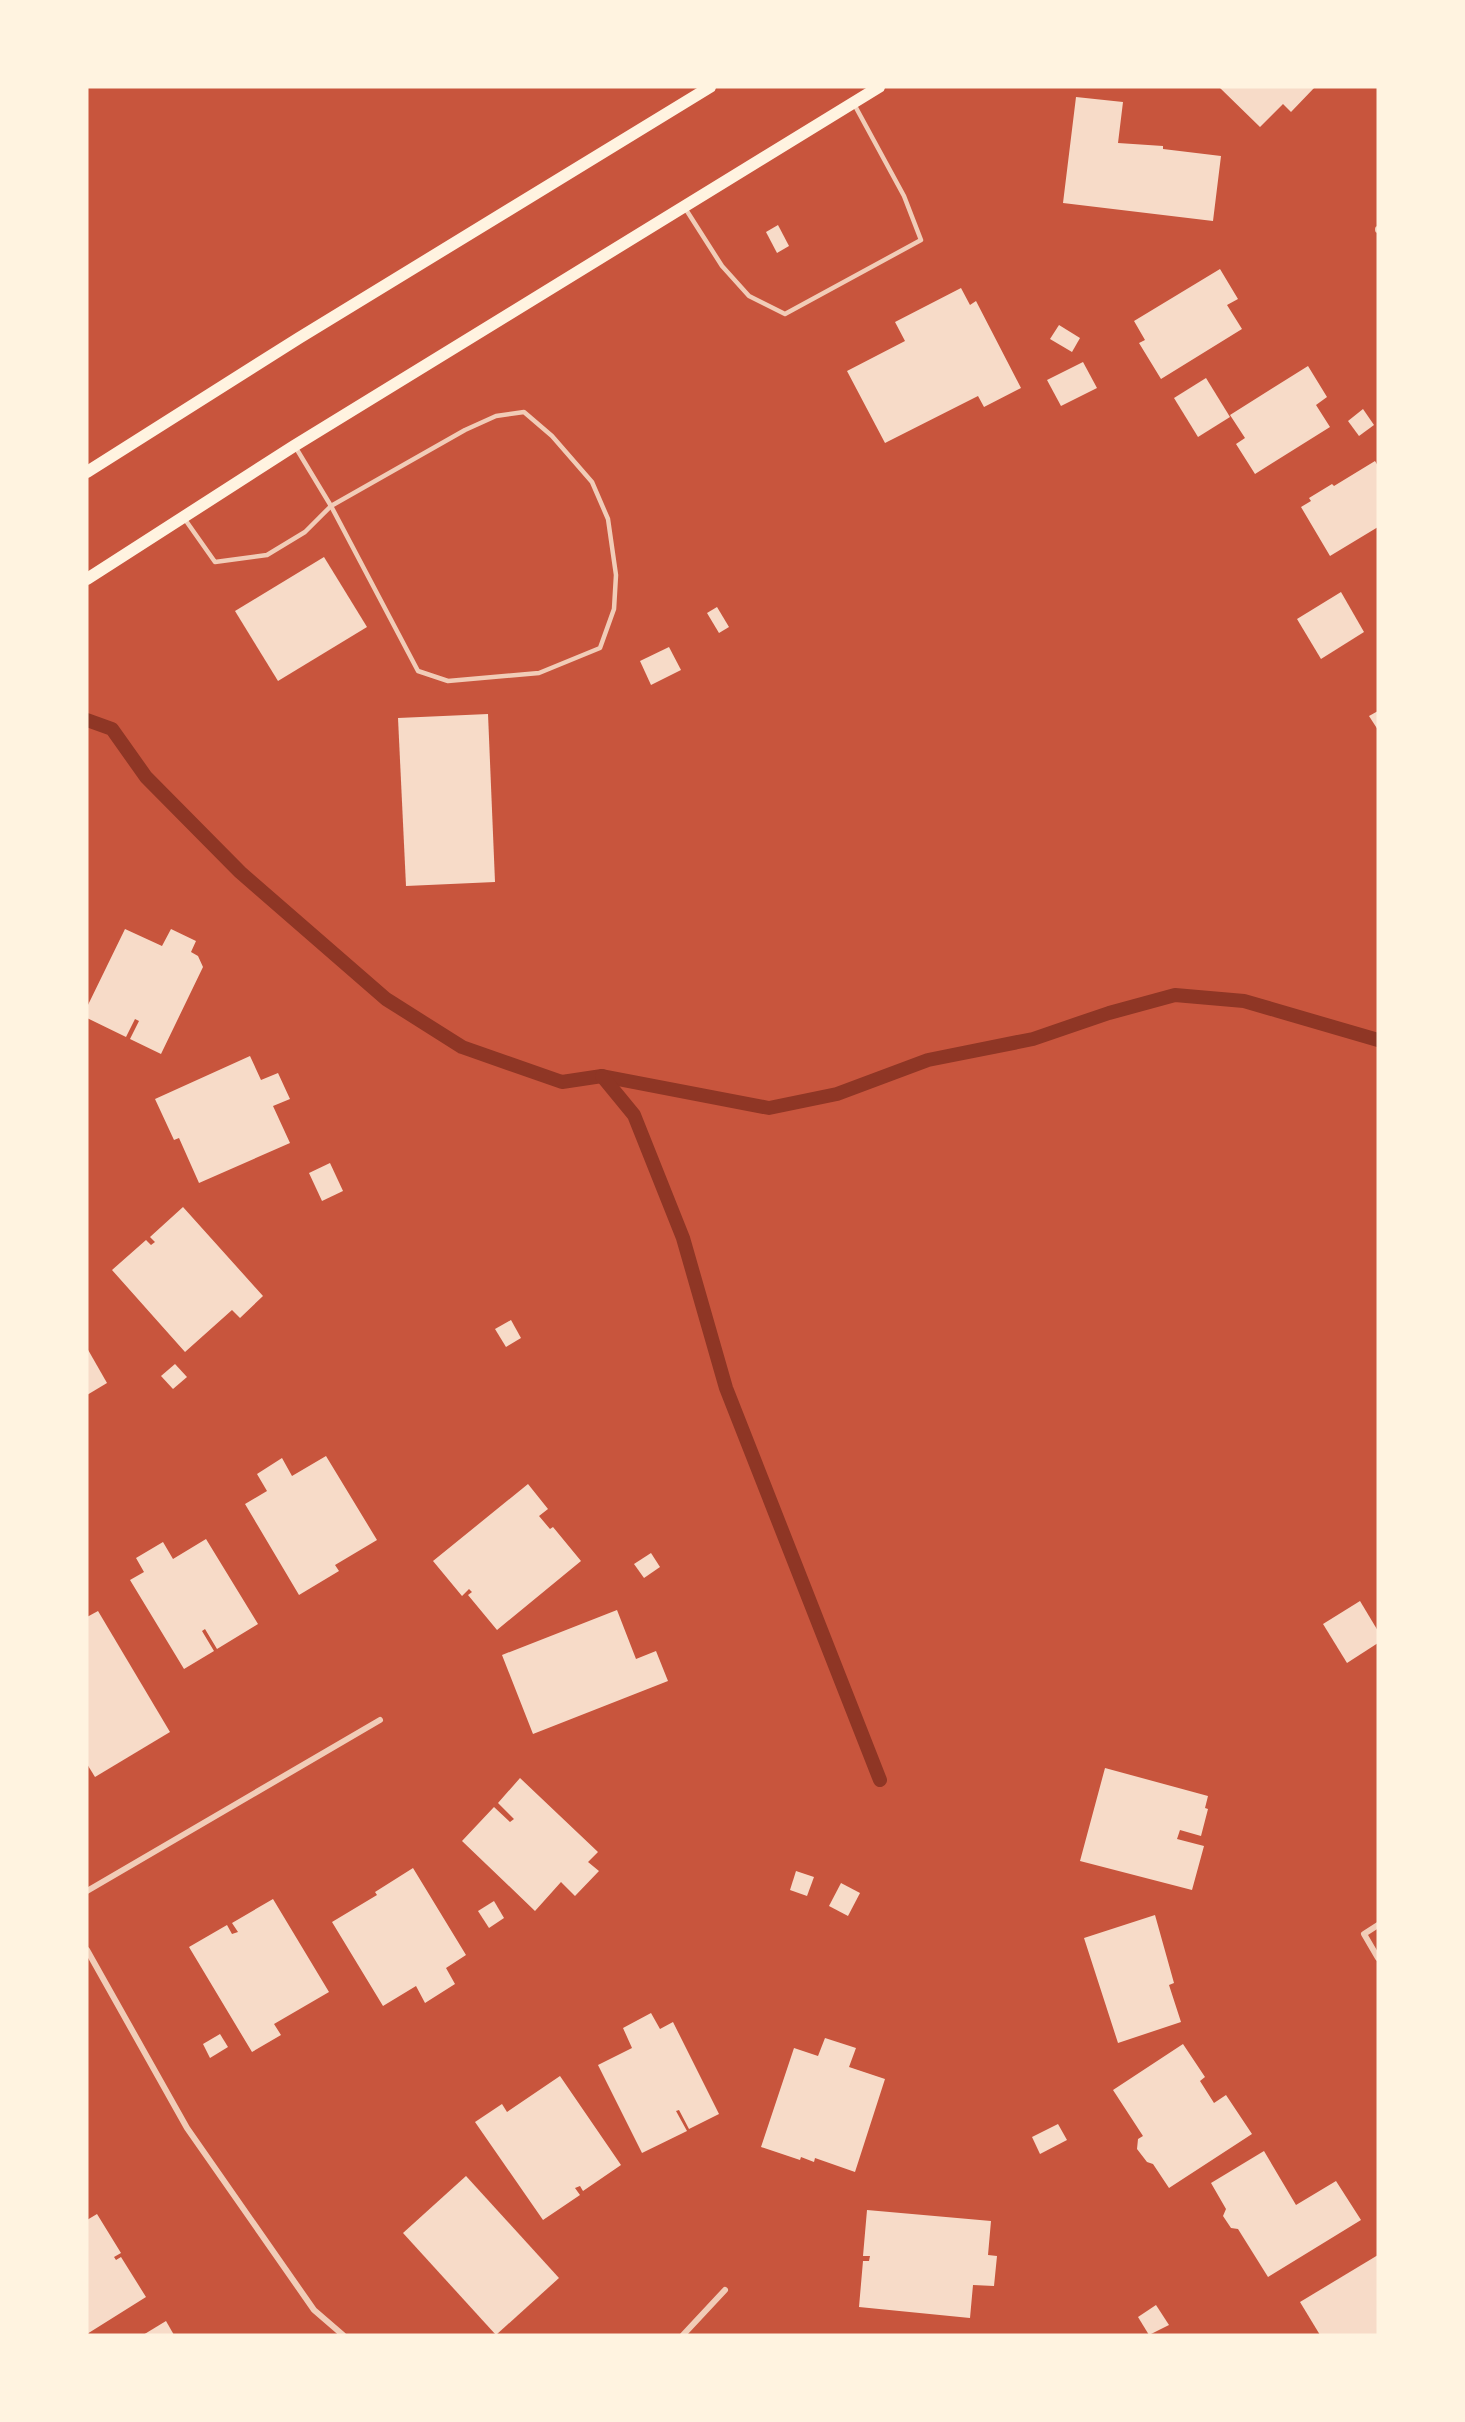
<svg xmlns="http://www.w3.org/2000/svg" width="1465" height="2422" font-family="'IBM Plex Sans',sans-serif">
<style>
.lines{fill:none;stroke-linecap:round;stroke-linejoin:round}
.stream{stroke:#8f3625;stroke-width:14}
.building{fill:#f7dbc8}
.service{stroke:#f1ccb7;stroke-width:4.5}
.minor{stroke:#f1ccb7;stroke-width:6}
.secondary{stroke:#fff3e0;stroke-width:12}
</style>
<rect width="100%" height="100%" fill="#c8553d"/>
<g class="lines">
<g class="stream">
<polyline points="87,720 112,729 146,777 240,872 386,999 462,1047 562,1082 602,1076 769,1108 837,1094 928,1060 1033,1039 1109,1013 1175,995 1244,1001 1378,1040"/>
<polyline points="602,1076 634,1115 683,1238 726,1388 880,1780"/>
</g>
</g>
<g class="building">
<polygon points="1219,87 1315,87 1291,112 1283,104 1260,127"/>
<polygon points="1076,97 1123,102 1118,143 1163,146 1163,149 1221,156 1213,221 1063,203"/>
<polygon points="778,225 789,246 777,253 766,232"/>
<polygon points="1220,269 1238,299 1227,305 1242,329 1161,379 1139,343 1145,340 1134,321"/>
<polygon points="961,288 970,305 976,301 1021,388 984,407 978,396 885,443 847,371 905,341 895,322"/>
<polygon points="1059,325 1080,338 1072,352 1050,339"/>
<polygon points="1083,362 1097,388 1061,406 1047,380"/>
<polygon points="1308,366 1327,397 1316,405 1330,427 1255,474 1236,444 1245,438 1230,415"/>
<polygon points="1206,378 1230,417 1198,437 1174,398"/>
<polygon points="1363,409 1374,425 1359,436 1348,421"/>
<polygon points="1375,461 1378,466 1378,527 1330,556 1301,507 1311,501 1309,498 1332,484 1334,486"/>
<polygon points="324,557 367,627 278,681 235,611"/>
<polygon points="1341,592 1364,632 1321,659 1297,619"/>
<polygon points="717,607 729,627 719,633 707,613"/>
<polygon points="669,647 681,670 651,685 640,661"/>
<polygon points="1378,711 1378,730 1369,716"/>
<polygon points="488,714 495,882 406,886 398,718"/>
<polygon points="125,929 162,946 171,929 196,941 191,952 198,956 203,967 161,1054 130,1039 139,1021 135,1019 126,1037 87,1018 87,1007"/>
<polygon points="250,1056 261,1080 278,1073 290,1099 273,1106 290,1143 199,1183 179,1138 174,1140 155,1099"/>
<polygon points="330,1163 343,1191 322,1201 309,1173"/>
<polygon points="183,1207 263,1296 240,1318 232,1310 185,1352 112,1270 146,1240 151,1245 155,1242 150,1237"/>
<polygon points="511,1320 521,1338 506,1347 495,1329"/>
<polygon points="87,1348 107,1383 87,1395"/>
<polygon points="175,1364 187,1377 173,1389 161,1376"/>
<polygon points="326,1456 377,1540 335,1565 339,1571 299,1595 245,1504 267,1491 257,1474 282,1458 292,1476"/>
<polygon points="528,1484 548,1509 539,1516 550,1529 553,1527 581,1561 497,1630 468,1595 472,1592 469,1589 462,1596 433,1561"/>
<polygon points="206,1539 258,1624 217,1649 205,1629 202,1631 214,1651 184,1669 130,1580 144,1572 136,1558 163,1542 173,1559"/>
<polygon points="651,1553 660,1567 644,1578 634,1564"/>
<polygon points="1360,1601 1378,1631 1378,1643 1347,1663 1323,1624"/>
<polygon points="617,1610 636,1659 656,1651 668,1681 533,1734 502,1655"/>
<polygon points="98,1611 170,1732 95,1777 87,1764 87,1617"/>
<polygon points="1105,1768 1208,1796 1205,1808 1208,1809 1201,1836 1180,1830 1177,1839 1204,1846 1192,1890 1080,1861"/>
<polygon points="520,1778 598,1852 588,1862 599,1871 575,1896 561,1882 535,1911 462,1841 494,1807 510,1822 514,1819 498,1803"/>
<polygon points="413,1868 466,1955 446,1968 455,1984 425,2003 416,1986 383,2006 332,1922 377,1895 375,1892"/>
<polygon points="796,1871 814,1877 807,1896 790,1890"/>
<polygon points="841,1883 860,1893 848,1916 829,1906"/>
<polygon points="273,1899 329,1992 274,2024 281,2035 252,2052 189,1947 227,1925 232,1934 238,1932 232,1923"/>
<polygon points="494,1901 504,1918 489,1928 478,1911"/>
<polygon points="1155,1915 1174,1983 1169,1985 1181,2022 1118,2043 1084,1938"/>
<polygon points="651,2013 660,2029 673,2022 719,2114 689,2129 679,2110 676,2111 687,2131 642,2153 598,2065 632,2048 623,2028"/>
<polygon points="220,2034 228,2047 210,2058 203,2044"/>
<polygon points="825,2038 856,2048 849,2067 885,2079 855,2172 815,2158 814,2162 801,2157 800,2160 761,2147 794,2048 818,2056"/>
<polygon points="1183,2044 1205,2077 1200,2081 1214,2103 1226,2095 1252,2134 1169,2188 1153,2164 1147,2162 1137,2149 1138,2139 1143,2136 1113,2090"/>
<polygon points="560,2076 621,2165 583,2191 580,2186 575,2188 580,2195 543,2220 475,2122 502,2104 507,2112"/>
<polygon points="1058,2124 1067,2140 1040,2154 1032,2137"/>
<polygon points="1264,2151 1296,2205 1336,2181 1361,2220 1268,2277 1238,2229 1231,2228 1223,2216 1226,2209 1211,2183"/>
<polygon points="466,2176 559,2278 496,2335 403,2233"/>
<polygon points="867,2210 991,2221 988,2255 997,2256 994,2286 973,2285 970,2318 859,2307 863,2261 869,2261 870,2256 863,2256"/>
<polygon points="97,2214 121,2253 114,2257 116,2260 121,2257 146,2297 87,2334 87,2220"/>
<polygon points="1378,2255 1378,2335 1320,2335 1300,2302"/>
<polygon points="1156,2305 1169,2325 1149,2335 1138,2317"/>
<polygon points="166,2321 174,2335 143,2335"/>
</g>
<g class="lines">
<g class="service">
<polyline points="685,208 722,266 749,296 785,314 921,240 904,196 854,104"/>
<polygon points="524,412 552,436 592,482 608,519 616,575 614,609 600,648 539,673 448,681 418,671 331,506 465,430 496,416"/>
<polyline points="184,518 215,562 267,555 305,532 331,506 296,448"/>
</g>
<g class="minor">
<polyline points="1378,229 1378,230"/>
<polyline points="87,1891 380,1720"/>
<polyline points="1378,1925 1364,1934 1378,1958"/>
<polyline points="87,1950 187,2128 314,2310 343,2335"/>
<polyline points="683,2335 725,2290"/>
</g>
<g class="secondary">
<polyline points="87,472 299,338 710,87"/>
<polyline points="87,579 294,446 879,87"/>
</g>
</g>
<rect width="1465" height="2422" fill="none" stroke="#fff3e0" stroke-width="177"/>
</svg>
